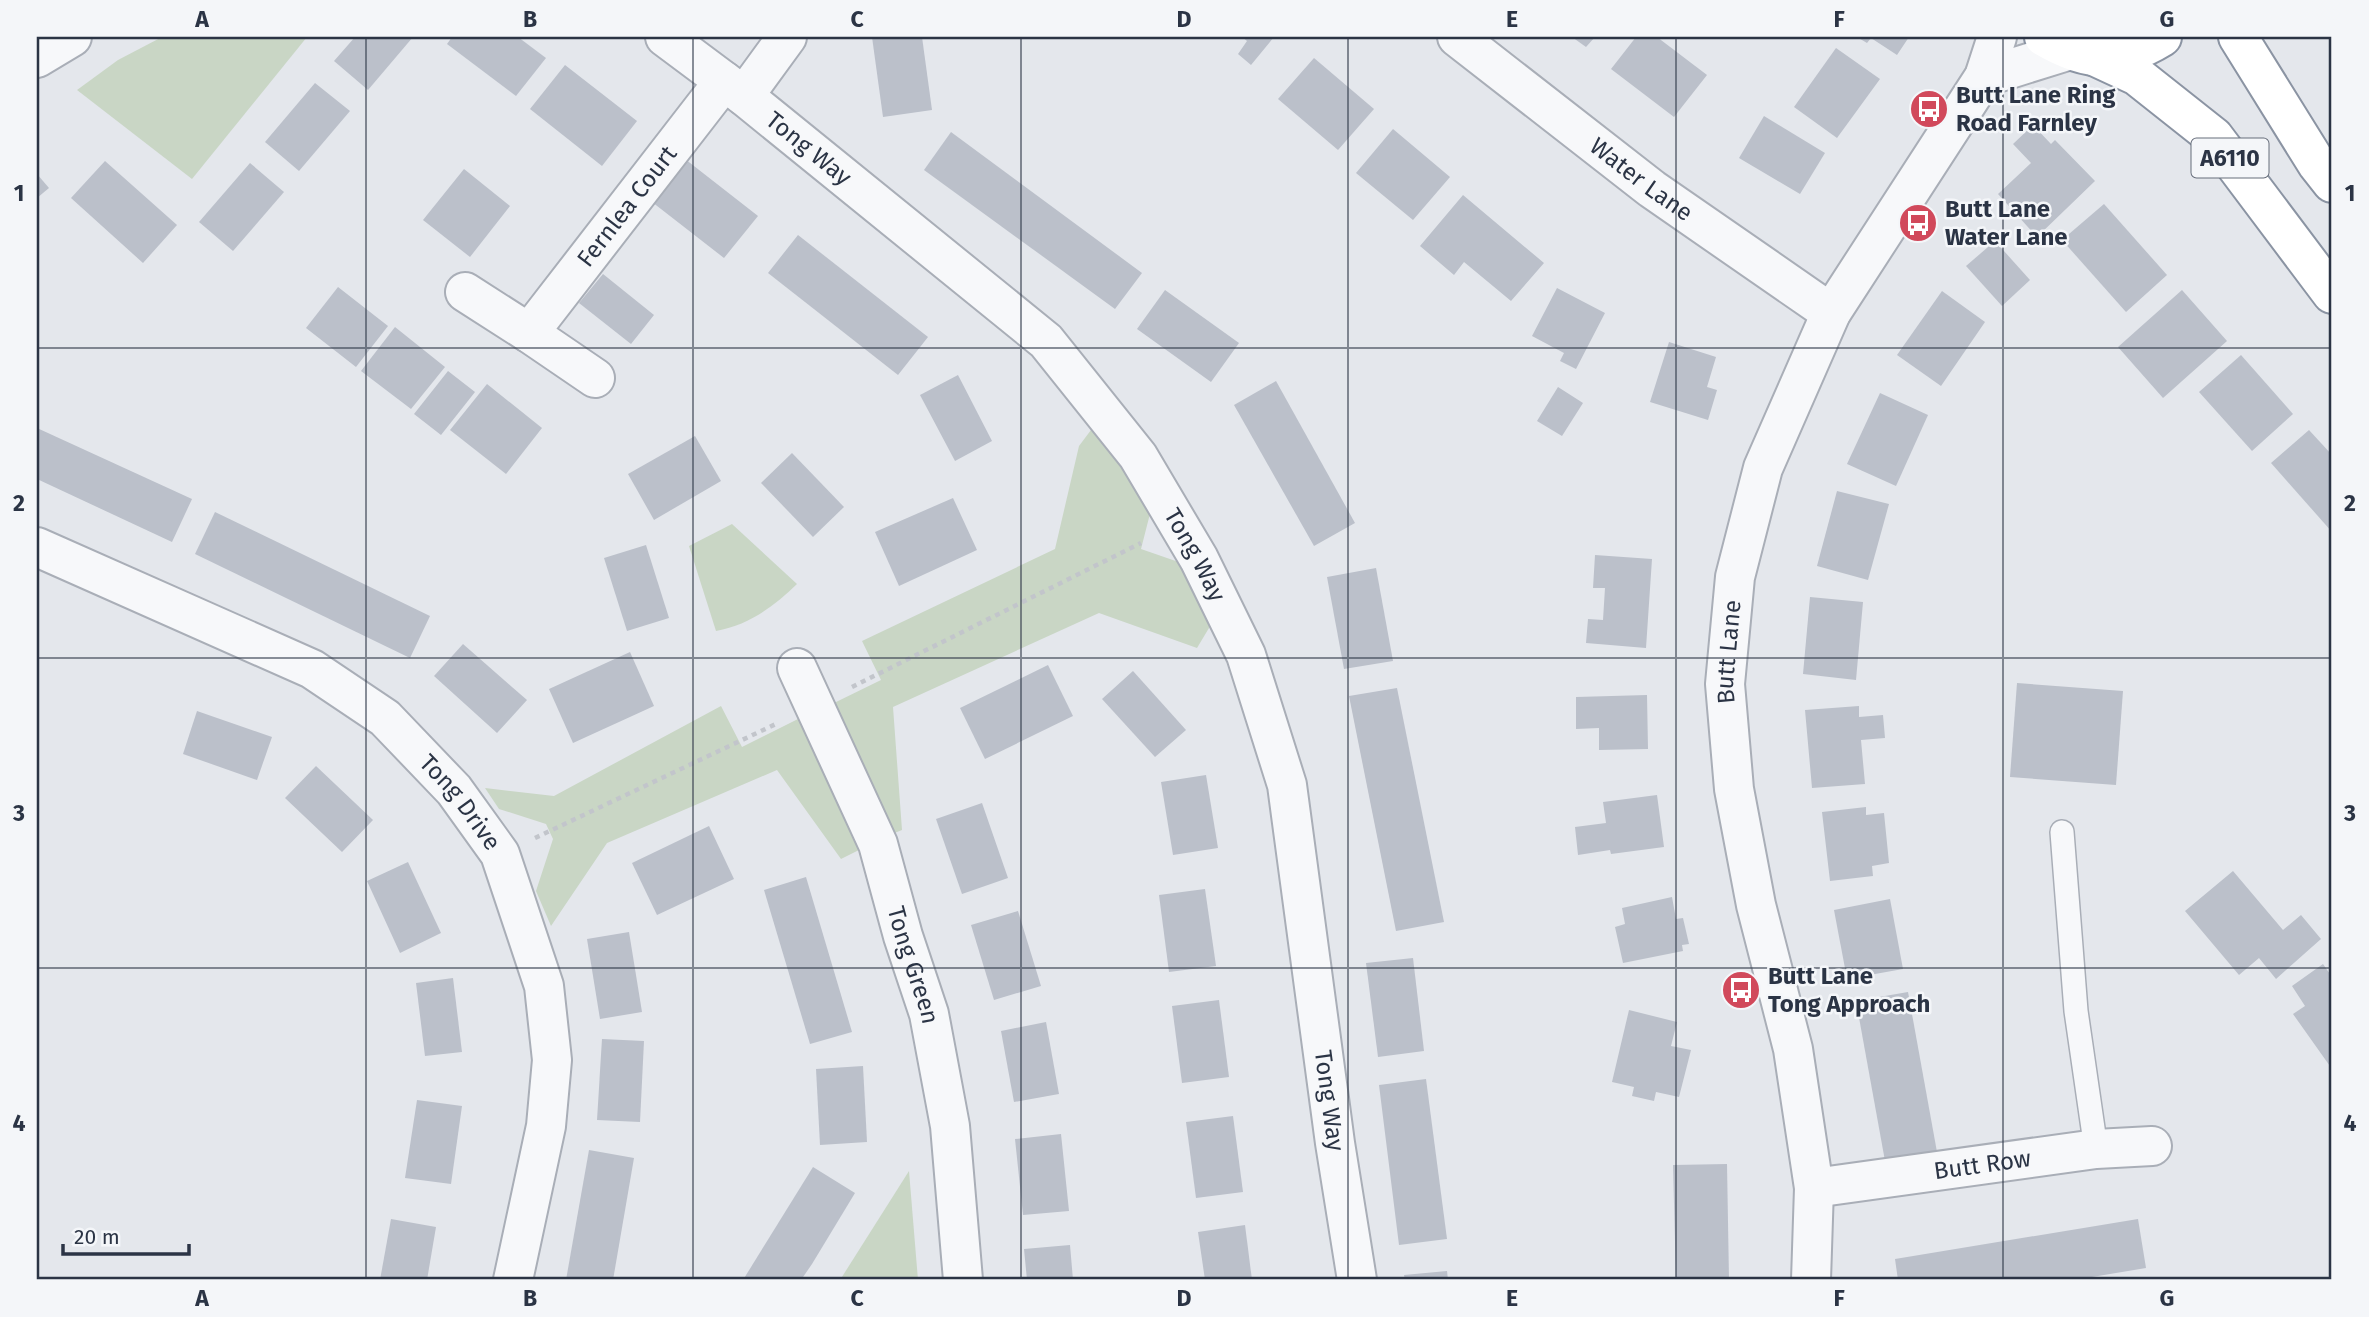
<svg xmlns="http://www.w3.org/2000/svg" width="2369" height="1317" font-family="'Fira Sans',sans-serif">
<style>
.green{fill:#c9d6c5}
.building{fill:#bbc0ca}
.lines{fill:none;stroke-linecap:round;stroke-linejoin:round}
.service-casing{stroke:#a9aeb7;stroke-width:26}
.minor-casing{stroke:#a9aeb7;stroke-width:42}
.tertiary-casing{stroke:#a9aeb7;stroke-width:42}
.trunk-casing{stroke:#8b94a3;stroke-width:42}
.path{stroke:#c2c5cb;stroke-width:4.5;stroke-dasharray:5 5;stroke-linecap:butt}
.service{stroke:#f7f8fa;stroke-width:23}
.minor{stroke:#f7f8fa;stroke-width:38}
.tertiary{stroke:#f7f8fa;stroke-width:38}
.trunk{stroke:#fff;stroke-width:38}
.grid{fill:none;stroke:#2b3445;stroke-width:2;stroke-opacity:0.55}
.labels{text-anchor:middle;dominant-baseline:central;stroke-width:5;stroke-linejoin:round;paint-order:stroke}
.shield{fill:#f4f6f9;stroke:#676e7b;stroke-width:2}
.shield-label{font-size:23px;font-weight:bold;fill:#2b3445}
.poi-label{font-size:24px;font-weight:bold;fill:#2b3445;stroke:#f4f6f9;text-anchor:start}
.street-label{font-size:24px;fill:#2b3445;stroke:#f4f6f9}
.neatline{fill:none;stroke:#2b3445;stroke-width:2.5}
.grid-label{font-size:23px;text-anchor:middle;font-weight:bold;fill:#2b3445}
</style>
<rect width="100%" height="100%" fill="#e4e7ec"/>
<g class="green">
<polygon points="162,37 307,37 192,179 77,90 118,60"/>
<polygon points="1094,426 1153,502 1141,549 1193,567 1215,618 1197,648 1099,613 893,707 902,830 887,836 834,703 881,680 862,641 1055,549 1079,446"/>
<path d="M 732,524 L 797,584 C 773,607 749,625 716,631 L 689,546 Z"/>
<polygon points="721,706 742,747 800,718 859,850 841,859 777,770 607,843 551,926 536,891 553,839 546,824 499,809 485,788 554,796"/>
<polygon points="909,1171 918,1280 840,1280"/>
</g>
<g class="building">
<polygon points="355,37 413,37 368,90 334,61"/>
<polygon points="452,37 518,37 546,58 516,96 447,44"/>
<polygon points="872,37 922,37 932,110 883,117"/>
<polygon points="1242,37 1274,37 1251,65 1238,54 1247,41"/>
<polygon points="1572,37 1595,37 1586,47"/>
<polygon points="1636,37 1657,37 1707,75 1674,117 1611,69"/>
<polygon points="1857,37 1909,37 1897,55 1871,38 1867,43"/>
<polygon points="1836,48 1880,79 1837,138 1794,107"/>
<polygon points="1314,58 1374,109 1338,150 1278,99"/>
<polygon points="565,65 637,121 602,166 530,109"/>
<polygon points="315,83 350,111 299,171 265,142"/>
<polygon points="1764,116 1825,153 1800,194 1739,158"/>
<polygon points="2033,125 2051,144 2055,140 2095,181 2037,237 1998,194 2031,163 2013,144"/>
<polygon points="1393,129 1450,177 1413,220 1356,173"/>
<polygon points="951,132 1142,273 1115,309 924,170"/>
<polygon points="685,159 758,216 724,258 652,202"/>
<polygon points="105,161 177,225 143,263 71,198"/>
<polygon points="250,163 284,192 233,251 199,222"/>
<polygon points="464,169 510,206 470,257 423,220"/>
<polygon points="37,174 49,188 37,198"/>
<polygon points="1463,195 1544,263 1511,301 1464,262 1454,275 1420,246"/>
<polygon points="2104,204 2167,275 2126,312 2062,240"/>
<polygon points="798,235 928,337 898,375 768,273"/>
<polygon points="1995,241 2030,280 2002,306 1966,266"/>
<polygon points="603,274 654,315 631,344 579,303"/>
<polygon points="338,287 388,326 356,367 306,328"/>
<polygon points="1557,288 1605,313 1576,369 1560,361 1564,353 1532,336"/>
<polygon points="1165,290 1239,343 1211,382 1137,329"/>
<polygon points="2182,290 2227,341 2163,398 2118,347"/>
<polygon points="1942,291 1985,322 1941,386 1897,355"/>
<polygon points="395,327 445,367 411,409 361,371"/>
<polygon points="1669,342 1716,357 1707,387 1717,390 1708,420 1650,402"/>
<polygon points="2241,355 2293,414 2252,451 2199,392"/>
<polygon points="448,371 475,392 441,435 414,414"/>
<polygon points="958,375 992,441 955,461 920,395"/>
<polygon points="1276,381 1355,523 1314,546 1234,405"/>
<polygon points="487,384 542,428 506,474 450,430"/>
<polygon points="1558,387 1583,403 1562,436 1537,421"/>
<polygon points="1880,393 1928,415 1896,486 1847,464"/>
<polygon points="37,428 192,499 172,542 37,479"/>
<polygon points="2309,430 2332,455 2332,532 2271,463"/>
<polygon points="695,436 721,481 654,520 628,474"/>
<polygon points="792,453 844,507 813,537 761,483"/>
<polygon points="1837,491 1889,504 1868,580 1817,566"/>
<polygon points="953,498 977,550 899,586 875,532"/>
<polygon points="215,512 430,616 410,658 195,554"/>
<polygon points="646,545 669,618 627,631 604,558"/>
<polygon points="1595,555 1652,559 1646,648 1586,643 1588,619 1603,620 1605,588 1593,588"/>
<polygon points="1376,568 1393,661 1344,669 1327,577"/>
<polygon points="1810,597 1863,602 1856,680 1803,674"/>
<polygon points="463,644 527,700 497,733 434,676"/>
<polygon points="630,652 654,706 573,743 549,689"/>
<polygon points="1048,665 1073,716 985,759 960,708"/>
<polygon points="1133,671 1186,730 1155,757 1102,699"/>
<polygon points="2017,683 2123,691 2116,785 2010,777"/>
<polygon points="1397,688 1444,922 1396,931 1349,696"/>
<polygon points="1647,695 1648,749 1599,750 1599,728 1576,729 1576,697"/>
<polygon points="1859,706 1859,717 1883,715 1885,738 1861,740 1865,784 1812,788 1805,710"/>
<polygon points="197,711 272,737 257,780 183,754"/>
<polygon points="316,766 373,820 342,852 285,798"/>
<polygon points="1206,775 1218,848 1173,855 1161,782"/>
<polygon points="1657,795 1664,847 1611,854 1610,850 1578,855 1575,827 1606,823 1603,802"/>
<polygon points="982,803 1008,878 962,894 936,819"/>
<polygon points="1866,807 1866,815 1884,813 1889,863 1872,866 1873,876 1830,881 1822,812"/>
<polygon points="709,826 734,879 657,915 632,863"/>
<polygon points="408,862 441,933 400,953 367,881"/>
<polygon points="2233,871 2283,930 2301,915 2321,939 2276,979 2259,958 2239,975 2185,911"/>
<polygon points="806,877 852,1032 810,1044 764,890"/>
<polygon points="1205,889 1216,966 1169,972 1159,895"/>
<polygon points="1672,897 1676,919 1683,918 1689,944 1682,945 1683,951 1623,963 1615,927 1625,924 1622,908"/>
<polygon points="1890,899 1903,969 1847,979 1834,910"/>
<polygon points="1018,911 1041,986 994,1000 971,925"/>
<polygon points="629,932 642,1012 600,1019 587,939"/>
<polygon points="1413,958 1424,1051 1378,1057 1366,963"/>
<polygon points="2323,964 2332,977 2332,1069 2293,1014 2305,1006 2292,986"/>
<polygon points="453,978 462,1052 425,1056 416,983"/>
<polygon points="1908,992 1937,1152 1885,1161 1856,1001"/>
<polygon points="1219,1000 1229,1077 1182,1083 1172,1006"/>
<polygon points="1629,1010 1677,1022 1671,1046 1691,1050 1679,1097 1656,1092 1654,1101 1632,1096 1634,1087 1612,1082"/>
<polygon points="1046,1022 1059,1094 1014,1102 1001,1031"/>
<polygon points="602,1039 644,1041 640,1122 597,1120"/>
<polygon points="863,1066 867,1142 820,1145 816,1069"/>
<polygon points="1426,1079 1447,1239 1399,1245 1379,1085"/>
<polygon points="417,1100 462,1106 451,1184 405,1178"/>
<polygon points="1233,1116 1243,1192 1196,1198 1186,1122"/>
<polygon points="1061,1134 1069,1211 1023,1215 1015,1139"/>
<polygon points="589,1150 634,1158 613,1280 566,1280"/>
<polygon points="1727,1164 1729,1280 1676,1280 1673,1165"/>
<polygon points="813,1167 855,1193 812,1264 801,1280 743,1280"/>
<polygon points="391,1219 436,1227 427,1280 380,1280"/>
<polygon points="2138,1219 2146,1268 2074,1280 1898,1280 1895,1259"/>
<polygon points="1245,1225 1252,1280 1205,1280 1198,1232"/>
<polygon points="1070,1245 1073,1280 1027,1280 1024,1249"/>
<polygon points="1447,1271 1448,1280 1405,1280 1404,1275"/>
</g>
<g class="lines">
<defs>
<polyline id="service" points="2062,832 2076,1011 2096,1149"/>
<g id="minor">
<path id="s1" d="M 665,37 L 744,96 L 1046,341 L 1138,456 L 1199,559 L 1246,655 L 1287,785 L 1335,1143 L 1357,1280"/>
<polyline points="37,58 72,37"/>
<polyline points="744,96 787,37"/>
<polyline points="465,292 529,333"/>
<path id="s2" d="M 595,378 L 529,333 L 724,81"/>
<path id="s3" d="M 37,547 L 312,669 L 385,718 L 454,790 L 500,854 L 544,986 L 552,1060 L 546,1126 L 513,1280"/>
<path id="s4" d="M 797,668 L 878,844 L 903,936 L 929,1014 L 950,1126 L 963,1280"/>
<path id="s5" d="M 1814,1188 L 2096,1149 L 2152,1146"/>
</g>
<g id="tertiary">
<path id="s6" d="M 1457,37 L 1652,189 L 1831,313"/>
<polyline points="1984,77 2067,51"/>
<path id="s7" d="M 1811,1280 L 1814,1188 L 1793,1049 L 1756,905 L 1734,789 L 1725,684 L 1735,577 L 1763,468 L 1831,313 L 1984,77 L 1997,37"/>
</g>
<g id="trunk">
<path d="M 2044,37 C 2088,63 2118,64 2162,37"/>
<polyline points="2238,37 2317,164 2332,183"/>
<polyline points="2096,57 2137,76 2214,137 2332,294"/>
</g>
</defs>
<use href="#service" class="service-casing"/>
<use href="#minor" class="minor-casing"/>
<use href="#tertiary" class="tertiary-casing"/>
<use href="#trunk" class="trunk-casing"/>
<g class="path">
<polyline points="852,687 1141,543"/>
<polyline points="535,838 778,723"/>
</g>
<use href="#service" class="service"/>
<use href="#minor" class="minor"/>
<use href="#tertiary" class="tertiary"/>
<use href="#trunk" class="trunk"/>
</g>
<path class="grid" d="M 366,37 L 366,1280M 693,37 L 693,1280M 1021,37 L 1021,1280M 1348,37 L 1348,1280M 1676,37 L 1676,1280M 2003,37 L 2003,1280M 37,348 L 2332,348M 37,658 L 2332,658M 37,968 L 2332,968"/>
<defs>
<symbol id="bus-disc" viewBox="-11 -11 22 22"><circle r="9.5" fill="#d1495b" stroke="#f4f6f9"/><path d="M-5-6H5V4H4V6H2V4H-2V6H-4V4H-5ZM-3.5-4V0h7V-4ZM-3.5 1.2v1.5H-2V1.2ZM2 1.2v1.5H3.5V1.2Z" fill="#fff"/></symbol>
</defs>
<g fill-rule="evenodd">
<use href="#bus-disc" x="1907" y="87" width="44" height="44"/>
<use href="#bus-disc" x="1896" y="201" width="44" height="44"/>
<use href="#bus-disc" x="1719" y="968" width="44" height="44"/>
</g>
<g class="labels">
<rect class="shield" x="2191.5" y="138.5" width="77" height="39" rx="5"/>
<g class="shield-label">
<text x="2230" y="158">A6110</text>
</g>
<g class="poi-label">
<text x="1956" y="95">Butt Lane Ring<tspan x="1956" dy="28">Road Farnley</tspan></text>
<text x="1945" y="209">Butt Lane<tspan x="1945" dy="28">Water Lane</tspan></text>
<text x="1768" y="976">Butt Lane<tspan x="1768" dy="28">Tong Approach</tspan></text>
</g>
<g class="street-label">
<text stroke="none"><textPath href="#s1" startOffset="182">Tong Way</textPath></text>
<text stroke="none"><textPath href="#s6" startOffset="233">Water Lane</textPath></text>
<text stroke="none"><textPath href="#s2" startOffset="240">Fernlea Court</textPath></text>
<text stroke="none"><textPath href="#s1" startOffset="749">Tong Way</textPath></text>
<text stroke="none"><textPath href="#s7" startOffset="637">Butt Lane</textPath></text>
<text stroke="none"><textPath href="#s3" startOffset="502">Tong Drive</textPath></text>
<text stroke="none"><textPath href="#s4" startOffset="320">Tong Green</textPath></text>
<text stroke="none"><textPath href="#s1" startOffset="1316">Tong Way</textPath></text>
<text stroke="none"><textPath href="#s5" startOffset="170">Butt Row</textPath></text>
</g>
</g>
<rect width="2369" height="1317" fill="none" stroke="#f4f6f9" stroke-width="77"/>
<path d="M63 1244v10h126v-10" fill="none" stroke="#2b3445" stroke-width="3.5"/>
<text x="74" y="1244" font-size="21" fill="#2b3445" stroke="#f4f6f9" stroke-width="5" paint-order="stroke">20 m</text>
<rect x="38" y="38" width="2292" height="1240" class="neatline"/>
<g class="grid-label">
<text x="202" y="27">A</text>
<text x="530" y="27">B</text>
<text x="857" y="27">C</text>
<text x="1184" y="27">D</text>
<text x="1512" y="27">E</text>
<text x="1839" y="27">F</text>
<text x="2167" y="27">G</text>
<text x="19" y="201">1</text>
<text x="2350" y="201">1</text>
<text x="19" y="511">2</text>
<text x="2350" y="511">2</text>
<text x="19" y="821">3</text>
<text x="2350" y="821">3</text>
<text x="19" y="1131">4</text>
<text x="2350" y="1131">4</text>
<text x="202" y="1306">A</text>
<text x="530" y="1306">B</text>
<text x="857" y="1306">C</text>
<text x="1184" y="1306">D</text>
<text x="1512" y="1306">E</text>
<text x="1839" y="1306">F</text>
<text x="2167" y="1306">G</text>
</g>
</svg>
